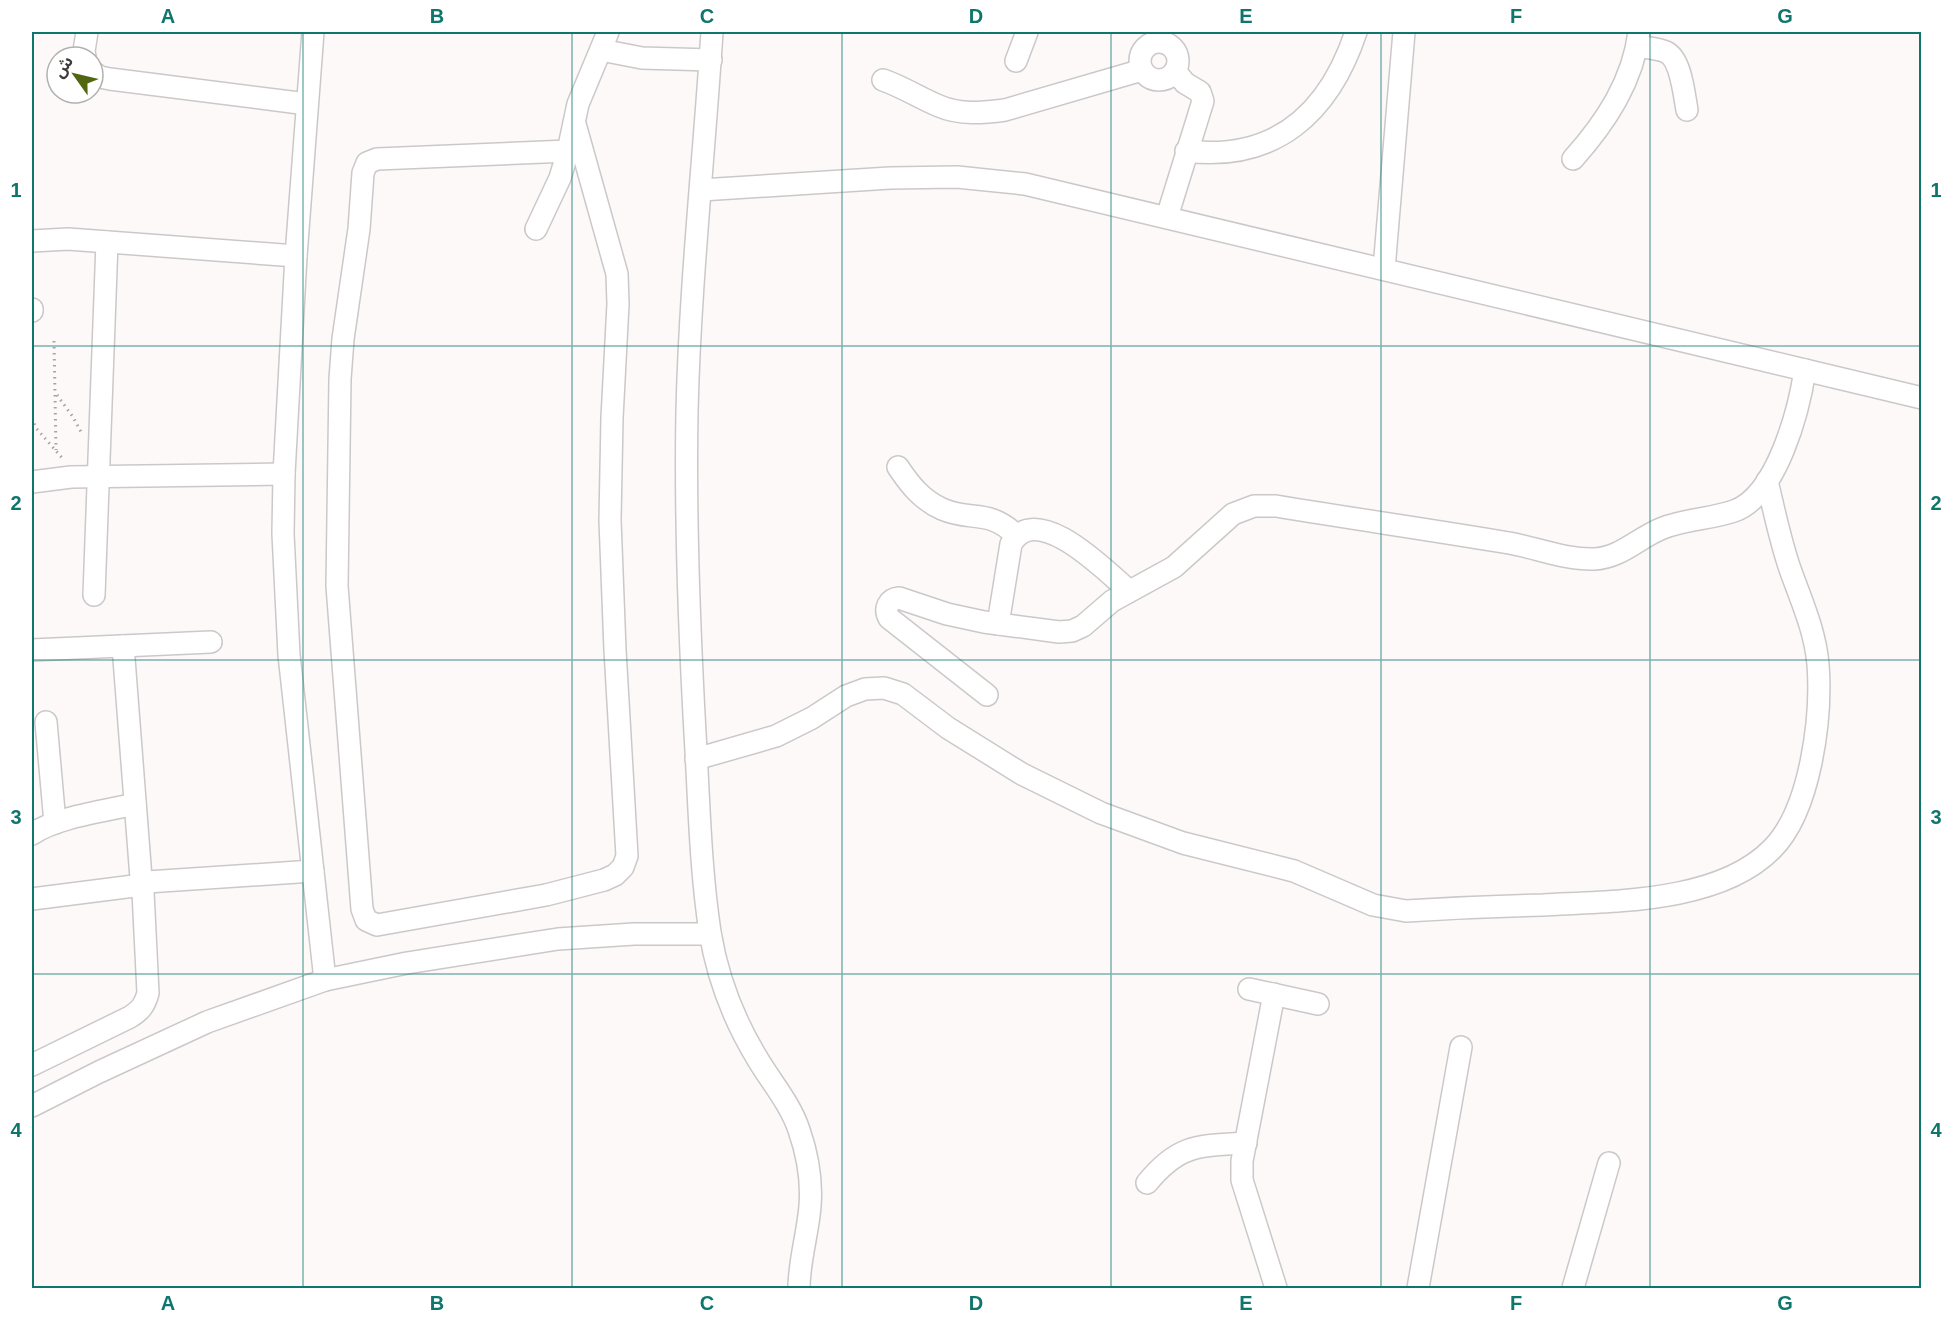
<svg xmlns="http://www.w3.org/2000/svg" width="1953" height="1320" font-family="Arial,'Noto Sans Arabic',sans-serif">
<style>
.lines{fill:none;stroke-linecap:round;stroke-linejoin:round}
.minor-casing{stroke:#ccc8c9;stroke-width:24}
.path{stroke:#a6a3a3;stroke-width:3;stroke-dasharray:1.5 4.5;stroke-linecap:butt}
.minor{stroke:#fff;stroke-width:21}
.grid{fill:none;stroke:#0f766e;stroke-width:1.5;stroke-opacity:0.55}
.neatline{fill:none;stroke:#0f766e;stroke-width:2}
.grid-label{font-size:20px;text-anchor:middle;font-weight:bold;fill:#0f766e}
</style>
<rect width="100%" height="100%" fill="#fdf9f9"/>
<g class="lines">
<defs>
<g id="minor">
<polyline points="313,32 296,256 284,474 283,534 289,655 325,980"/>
<path d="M 712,32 C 704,158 690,284 687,411 C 685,518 689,625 695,733 C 699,799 700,866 710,932 C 717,975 734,1020 757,1058 C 771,1082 790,1103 799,1130 C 807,1153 812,1181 810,1206 C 808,1233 799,1261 799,1288"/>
<circle cx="1159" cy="61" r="19"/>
<path d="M 1637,46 C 1646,48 1657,48 1666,52 C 1681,59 1684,94 1687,110"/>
<polyline points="601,50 642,58 711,60"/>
<polyline points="85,57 84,51 87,32"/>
<polyline points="1016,61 1027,32"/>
<polyline points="93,72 100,77 110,79 307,104"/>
<path d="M 883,80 C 903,87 920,98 939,106 C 960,115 983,113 1005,110 L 1142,70"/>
<polyline points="568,151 377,159 367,163 363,173 359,229 343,339 340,379 337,586 362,909 366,920 377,925 546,895 604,880 615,875 623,867 627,856 615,650 610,520 612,418 618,304 617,274 575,124"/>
<path d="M 1186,151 C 1275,162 1329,113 1356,32"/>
<path d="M 1573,159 C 1606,122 1633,81 1639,32"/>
<polyline points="701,190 890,178 957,177 1025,184 1922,398"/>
<polyline points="1167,217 1203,101 1200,92 1185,83 1175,71"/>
<polyline points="536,229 560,178 568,151 578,104 608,32"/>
<polyline points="32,241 68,239 296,256"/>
<polyline points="1384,269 1404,32"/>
<polyline points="32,309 32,311"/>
<path d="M 898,467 C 910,485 922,500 942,509 C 972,522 987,508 1016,535"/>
<polyline points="32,482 71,477 284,474"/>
<polyline points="94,595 107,242"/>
<path d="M 998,624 L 1011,544 C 1036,499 1106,571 1128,590"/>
<polyline points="123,646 141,878"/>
<polyline points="32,650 211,642"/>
<path d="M 987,695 L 889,618 C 884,609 888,599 899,598 L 947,614 L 984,622 L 1059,632 L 1072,631 L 1083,626 L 1112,601 L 1174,567 L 1233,514 L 1254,506 L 1276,506 C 1354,519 1432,530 1509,543 C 1537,548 1566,560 1594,559 C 1621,558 1639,537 1663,528 C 1686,519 1711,519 1734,511 C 1777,496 1799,410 1805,370"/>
<polyline points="46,722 55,823"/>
<path d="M 696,759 L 776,736 L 812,718 L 846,696 L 865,689 L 884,688 L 903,694 L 948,728 L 1022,774 L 1101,813 L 1183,843 L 1294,871 L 1373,905 L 1406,911 C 1452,908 1497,906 1543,905 C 1613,901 1719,903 1772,849 C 1811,810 1822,717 1818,664 C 1815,630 1801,600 1790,569 C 1780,540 1774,510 1767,481"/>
<path d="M 32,834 C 57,817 105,811 135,804"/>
<polyline points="147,882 313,871"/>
<polyline points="32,899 134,886"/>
<polyline points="1249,989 1318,1004"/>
<polyline points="1274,994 1242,1161 1242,1180 1276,1288"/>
<path d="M 32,1065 L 130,1017 C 140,1011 145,1005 148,993 L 143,892"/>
<polyline points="32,1106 99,1072 207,1022 325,980 407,963 558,939 634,934 710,934"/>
<path d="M 1147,1183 C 1179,1144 1198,1146 1246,1143"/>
<polyline points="1418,1288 1461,1047"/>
<polyline points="1573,1288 1609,1163"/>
</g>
</defs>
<use href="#minor" class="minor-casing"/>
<g class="path">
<polyline points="54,341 56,450"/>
<polyline points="57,395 73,417 81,432"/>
<polyline points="32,418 36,428 63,459"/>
</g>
<use href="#minor" class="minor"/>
</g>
<path class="grid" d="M 303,32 L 303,1288M 572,32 L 572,1288M 842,32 L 842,1288M 1111,32 L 1111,1288M 1381,32 L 1381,1288M 1650,32 L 1650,1288M 32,346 L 1922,346M 32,660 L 1922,660M 32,974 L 1922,974"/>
<rect width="1953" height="1320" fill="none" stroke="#ffffff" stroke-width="66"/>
<g transform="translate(75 75) rotate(304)"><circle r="28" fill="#ffffff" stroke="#b1b1b1" stroke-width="1.5"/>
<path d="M0-4.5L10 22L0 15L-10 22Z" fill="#526612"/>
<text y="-9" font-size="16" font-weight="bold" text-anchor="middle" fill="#3d3b3b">ش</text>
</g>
<rect x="33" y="33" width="1887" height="1254" class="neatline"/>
<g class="grid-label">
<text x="168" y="23">A</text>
<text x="437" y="23">B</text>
<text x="707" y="23">C</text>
<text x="976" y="23">D</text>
<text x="1246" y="23">E</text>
<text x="1516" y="23">F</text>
<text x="1785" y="23">G</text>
<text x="16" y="197">1</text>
<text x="1936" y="197">1</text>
<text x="16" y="510">2</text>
<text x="1936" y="510">2</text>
<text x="16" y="824">3</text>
<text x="1936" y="824">3</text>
<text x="16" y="1137">4</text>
<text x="1936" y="1137">4</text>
<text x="168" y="1310">A</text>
<text x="437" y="1310">B</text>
<text x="707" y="1310">C</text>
<text x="976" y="1310">D</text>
<text x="1246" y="1310">E</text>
<text x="1516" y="1310">F</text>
<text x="1785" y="1310">G</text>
</g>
</svg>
